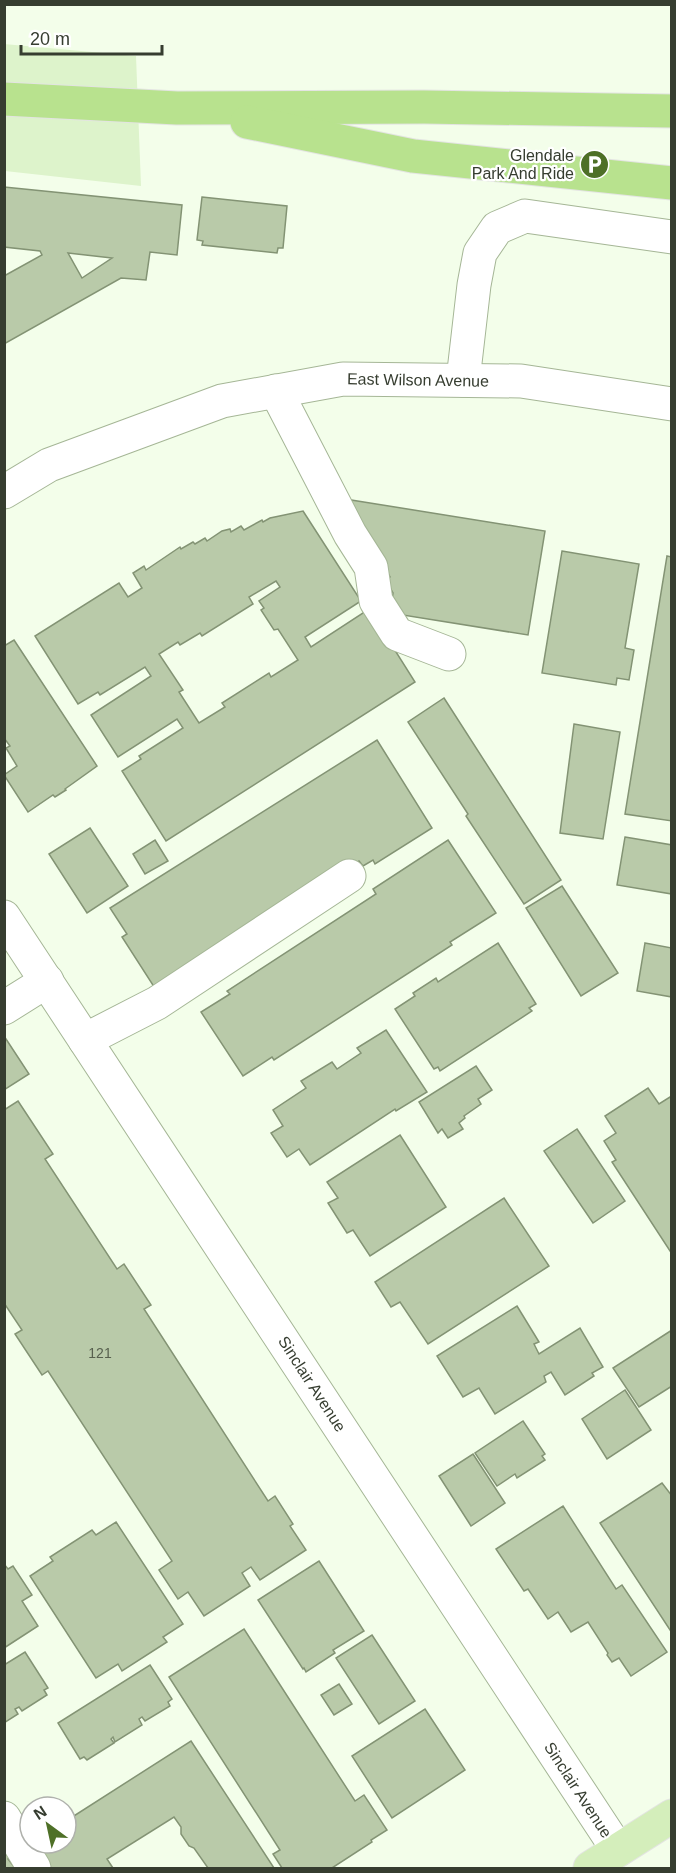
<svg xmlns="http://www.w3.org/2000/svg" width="676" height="1873" font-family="Arial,sans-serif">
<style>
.green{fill:#ddf3cb}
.building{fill:#b9caa9;stroke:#839374;stroke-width:1.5;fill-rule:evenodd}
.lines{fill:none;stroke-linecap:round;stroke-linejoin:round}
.minor-casing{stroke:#a5b696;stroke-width:35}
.major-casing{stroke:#e3e4e2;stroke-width:35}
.highway-casing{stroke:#e3e4e2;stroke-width:35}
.minor{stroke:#fff;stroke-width:33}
.major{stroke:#d4eebb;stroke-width:33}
.highway{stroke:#b8e28e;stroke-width:33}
.labels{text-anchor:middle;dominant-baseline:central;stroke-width:4.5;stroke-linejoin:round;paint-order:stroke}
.number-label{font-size:14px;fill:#57604e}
.poi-label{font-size:16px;fill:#363d30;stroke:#fff;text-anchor:end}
.street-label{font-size:16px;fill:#363d30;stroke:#fff}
</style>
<rect width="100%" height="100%" fill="#f3feea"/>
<polygon class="green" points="4,44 136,56 141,186 5,171"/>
<g class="building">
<path d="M 4,187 L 182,205 L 177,255 L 150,252 L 146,280 L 121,278 L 4,344 L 4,276 L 42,255 L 40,251 L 4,247 ZM 68,253 L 112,258 L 82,278 Z"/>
<polygon points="202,197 287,206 283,248 278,248 277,253 202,245 203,241 197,240"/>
<polygon points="345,499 545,531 528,635 390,613 393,593 385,579 390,577"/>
<path d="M 303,511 L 361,601 L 305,637 L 311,647 L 369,609 L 415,682 L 166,841 L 122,771 L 141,759 L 139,756 L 183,728 L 177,719 L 118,757 L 91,715 L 151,676 L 145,667 L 100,695 L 98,692 L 78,704 L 35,636 L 119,583 L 128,597 L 142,588 L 133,573 L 144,566 L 146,570 L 180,547 L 181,549 L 193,542 L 195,544 L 205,538 L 207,541 L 222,531 L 230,529 L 231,532 L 241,526 L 244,530 L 262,520 L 263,522 L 270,518 ZM 276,581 L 280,587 L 259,601 L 264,608 L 261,610 L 274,630 L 278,629 L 298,660 L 271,677 L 269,673 L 222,703 L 225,707 L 199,723 L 179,692 L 183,690 L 159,654 L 178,642 L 180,645 L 200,633 L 202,636 L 253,604 L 249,597 Z"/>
<polygon points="562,551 639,564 625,648 634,650 629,680 617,678 616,685 542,673"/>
<polygon points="667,556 672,557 672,821 625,814"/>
<polygon points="14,640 97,766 65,789 66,790 55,797 53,795 28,812 4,775 17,766 6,748 10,746 4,738 4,646"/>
<polygon points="444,698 561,880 524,904 466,816 468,814 408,722"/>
<polygon points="574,724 620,732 603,839 560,833"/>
<polygon points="377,740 432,828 375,864 373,860 363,866 359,861 158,993 122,937 127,934 110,908"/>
<polygon points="90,828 128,886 87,913 49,854"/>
<polygon points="625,837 672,845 672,894 617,885"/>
<polygon points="155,840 168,861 145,874 133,854"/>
<polygon points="448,840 496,913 450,942 452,945 274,1060 272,1057 243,1076 201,1012 230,994 227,991 376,894 373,889"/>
<polygon points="562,886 618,973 581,996 526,908"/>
<polygon points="498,943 536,1004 529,1008 532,1011 440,1071 438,1067 434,1069 395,1009 415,996 413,993 436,978 438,982"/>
<polygon points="645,943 672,948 672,997 637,991"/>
<polygon points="386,1030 427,1092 396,1111 395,1109 310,1165 299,1149 287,1157 271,1133 283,1126 273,1110 306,1088 301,1081 332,1062 337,1069 361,1053 357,1048"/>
<polygon points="6,1039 29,1074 4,1090 4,1041"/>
<polygon points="476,1066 492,1090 478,1099 481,1104 464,1116 465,1118 459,1123 463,1129 448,1138 442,1129 438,1133 419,1102"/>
<polygon points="648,1088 659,1104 670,1097 672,1099 672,1254 612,1162 616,1160 604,1141 616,1133 605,1116"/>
<polygon points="18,1101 53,1154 45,1159 117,1269 124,1264 151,1305 144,1309 268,1501 275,1496 293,1524 290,1526 306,1550 260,1580 251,1567 242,1573 250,1586 204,1616 188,1592 178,1599 159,1570 172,1561 48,1371 42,1375 15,1334 22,1330 4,1303 4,1110"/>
<polygon points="577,1129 625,1201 593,1223 544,1151"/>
<polygon points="400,1135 446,1207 370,1256 353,1230 347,1233 328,1203 338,1198 327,1182"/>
<polygon points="504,1198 549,1266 428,1344 400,1302 391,1307 375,1282"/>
<polygon points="517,1306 539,1342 534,1344 539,1354 580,1328 603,1367 592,1373 594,1376 565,1395 551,1372 544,1376 546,1382 495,1414 479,1388 463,1397 437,1356"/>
<polygon points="672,1330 672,1386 639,1407 613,1368"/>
<polygon points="625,1390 651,1430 607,1459 582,1419"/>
<polygon points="523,1421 545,1454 542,1456 545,1460 517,1478 515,1474 497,1486 475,1453"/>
<polygon points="473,1454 505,1503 471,1526 439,1476"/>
<polygon points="662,1483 672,1496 672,1633 600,1523"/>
<polygon points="563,1506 616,1589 622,1585 667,1652 631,1676 619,1658 612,1662 607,1655 608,1653 588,1622 571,1632 558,1612 548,1619 528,1589 524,1591 496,1549"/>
<polygon points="116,1522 183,1624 163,1637 167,1642 122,1671 118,1664 96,1678 30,1576 53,1561 50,1557 92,1530 96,1535"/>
<polygon points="319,1561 364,1631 333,1650 335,1653 306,1672 304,1668 303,1669 258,1600"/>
<polygon points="4,1564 8,1569 13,1566 32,1595 22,1601 38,1626 4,1648"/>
<polygon points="244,1629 355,1801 364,1795 387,1830 371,1840 372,1842 332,1868 282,1868 273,1854 280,1850 169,1677"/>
<polygon points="372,1635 415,1701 379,1724 336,1658"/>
<polygon points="25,1652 48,1688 44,1690 47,1695 22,1711 19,1707 15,1709 18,1714 4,1723 4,1665"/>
<polygon points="150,1665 172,1699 168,1702 170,1706 145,1721 142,1717 139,1719 142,1725 115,1742 113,1737 111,1739 114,1743 87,1760 84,1757 80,1759 58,1723"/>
<polygon points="339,1684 352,1704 334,1715 321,1695"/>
<polygon points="425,1709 465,1770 392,1818 352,1756"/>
<polygon points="191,1741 274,1868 208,1868 194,1848 189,1846 181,1834 181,1827 174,1817 107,1859 113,1868 47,1868 31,1843 66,1843 66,1821"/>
<polygon points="4,1844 13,1856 8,1859 15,1868 4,1868"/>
</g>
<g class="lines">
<defs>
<g id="minor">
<polyline points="463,380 474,285 480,253 497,228 525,216 672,237"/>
<polyline points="276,391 350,534 371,567 376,601 397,634 449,654"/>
<polyline points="4,492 49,465 222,401 343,379 521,381 672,404"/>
<polyline points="4,917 618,1850"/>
<polyline points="4,1008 47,981"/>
<polyline points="85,1040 157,1003 349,876"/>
<polyline points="4,1818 34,1868"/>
</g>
<polyline id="major" points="590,1868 672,1816"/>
<g id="highway">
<polyline points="4,99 177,108 424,107 672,111"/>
<polyline points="247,122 413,156 672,183"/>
</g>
</defs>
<use href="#minor" class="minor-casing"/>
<use href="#major" class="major-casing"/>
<use href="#highway" class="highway-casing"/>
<use href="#minor" class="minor"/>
<use href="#major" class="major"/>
<use href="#highway" class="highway"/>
</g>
<defs>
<symbol id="parking-disc" viewBox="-11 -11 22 22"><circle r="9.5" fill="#4e7027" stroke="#fff"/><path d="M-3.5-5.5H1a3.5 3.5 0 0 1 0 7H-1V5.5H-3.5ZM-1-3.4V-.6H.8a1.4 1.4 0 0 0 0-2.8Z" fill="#fff"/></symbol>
</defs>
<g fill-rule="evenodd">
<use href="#parking-disc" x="578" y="148" width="33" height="33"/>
</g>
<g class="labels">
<g class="number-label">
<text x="100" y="1353">121</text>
</g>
<g class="poi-label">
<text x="574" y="155">Glendale<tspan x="574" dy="18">Park And Ride</tspan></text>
</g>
<g class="street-label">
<text transform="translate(418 380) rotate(1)">East Wilson Avenue</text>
<text transform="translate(312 1384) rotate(57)">Sinclair Avenue</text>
<text transform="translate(578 1790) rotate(57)">Sinclair Avenue</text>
</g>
</g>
<rect width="676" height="1873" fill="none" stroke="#363d30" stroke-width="12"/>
<g transform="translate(48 1825) rotate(327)"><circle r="28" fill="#ffffff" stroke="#afb1ac" stroke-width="1.5"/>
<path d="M0-4.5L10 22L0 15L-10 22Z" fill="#4e7027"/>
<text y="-9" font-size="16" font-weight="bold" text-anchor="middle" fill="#363d30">N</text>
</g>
<path d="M21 45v9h141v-9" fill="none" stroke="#363d30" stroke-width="3"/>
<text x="30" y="45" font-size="18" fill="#363d30" stroke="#ffffff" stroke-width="4.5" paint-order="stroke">20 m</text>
</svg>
